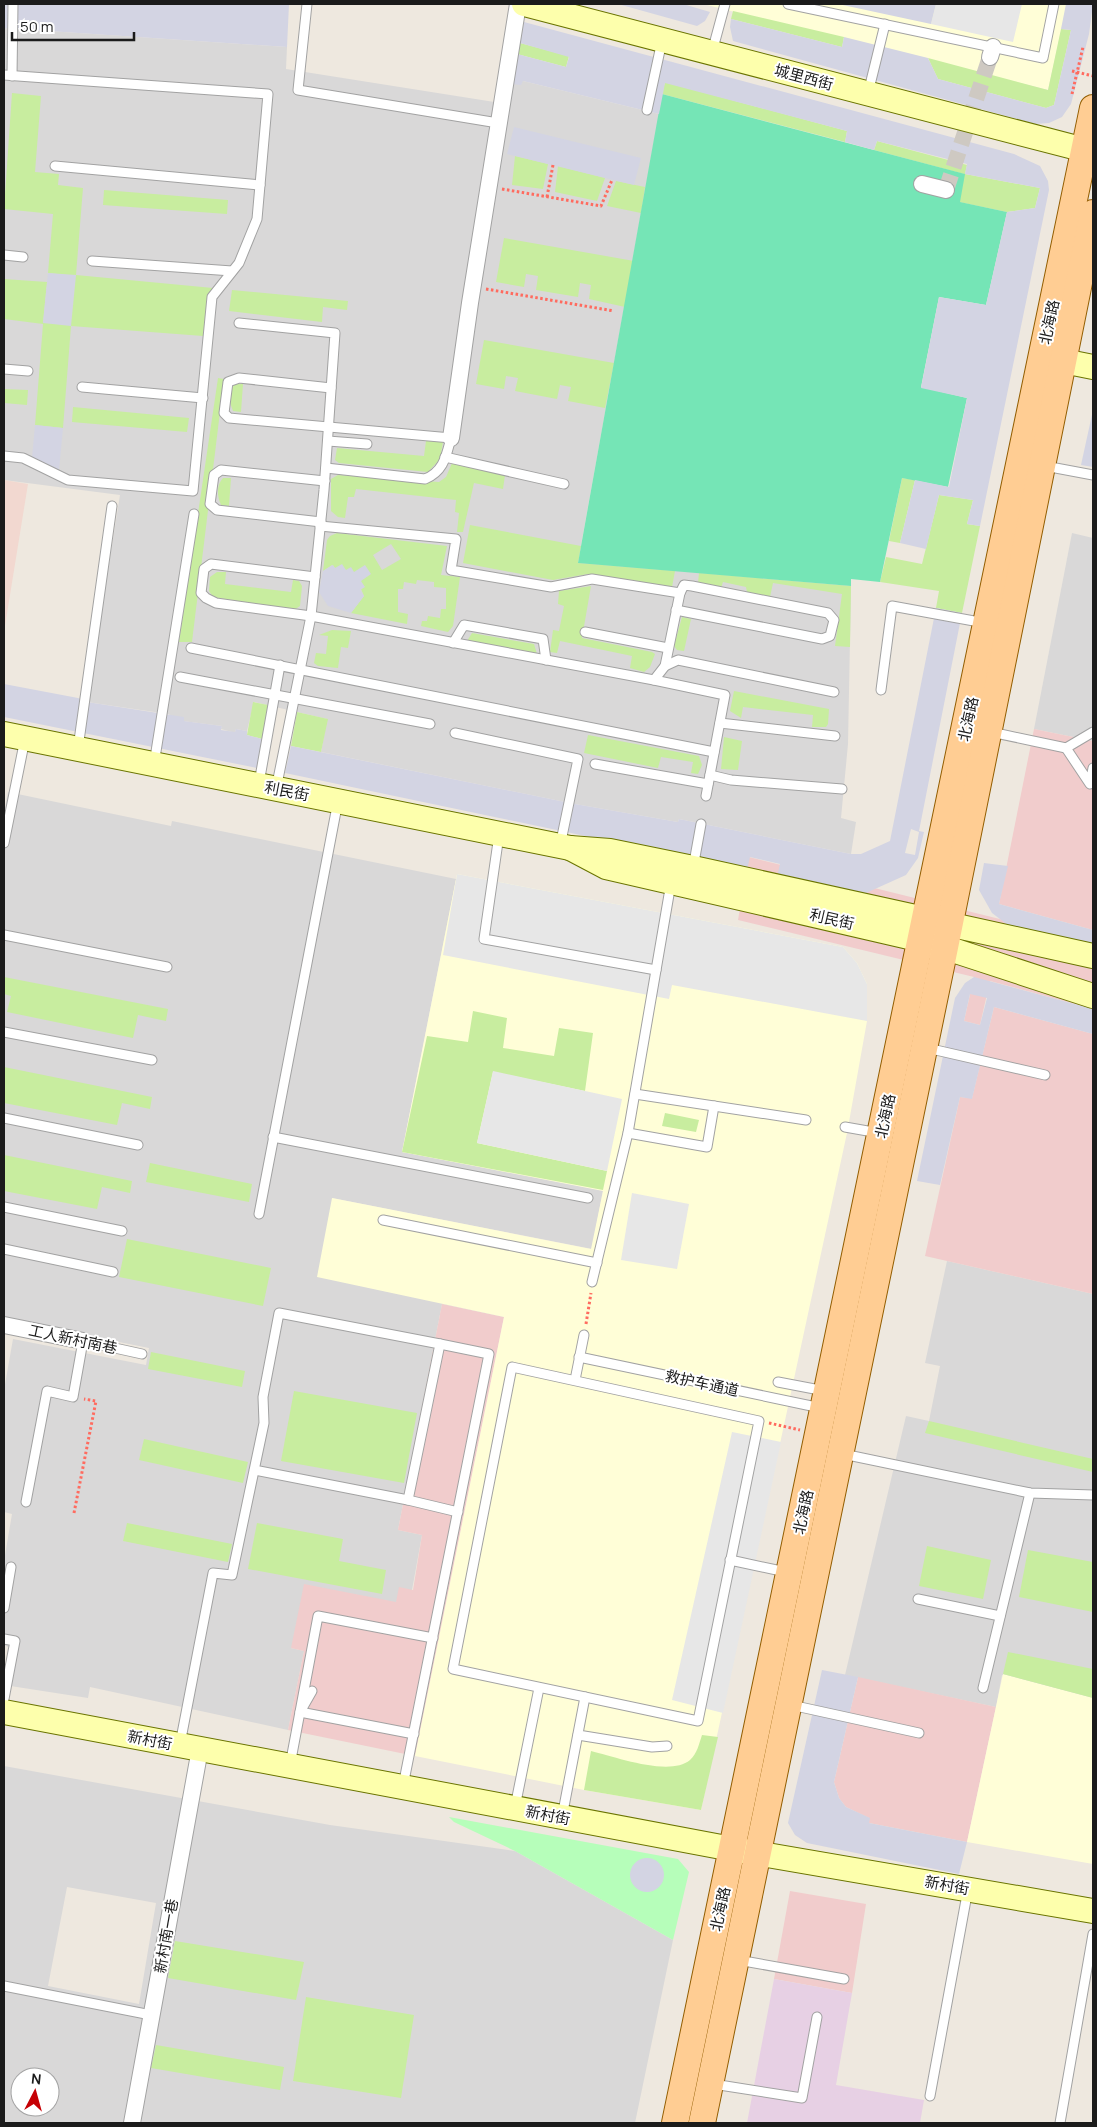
<svg xmlns="http://www.w3.org/2000/svg" width="1097" height="2127" font-family="Manrope,'Noto Sans SC',sans-serif">
<style>
.residential{fill:#d9d8d8;fill-rule:evenodd}
.commercial{fill:#f1cccc}
.industrial{fill:#e7d0e4}
.education{fill:#fffed7}
.military{fill:#f2d8d0}
.grass{fill:#c8ed9f;fill-rule:evenodd}
.park{fill:#b6feba}
.pitch{fill:#75e5b6}
.parking{fill:#e7e7e7}
.plaza{fill:#d3d4e3;fill-rule:evenodd}
.lines{fill:none;stroke-linecap:round;stroke-linejoin:round}
.street-tunnel{stroke:#cec9c2;stroke-width:16;stroke-dasharray:16 8;stroke-linecap:butt}
.lane-casing{stroke:#a2a2a2;stroke-width:11}
.street-casing{stroke:#a2a2a2;stroke-width:18}
.secondary-casing{stroke:#6a7400;stroke-width:26}
.primary-casing{stroke:#925d00;stroke-width:28}
.path{stroke:#ff6b5f;stroke-width:3;stroke-dasharray:2.5 2.5;stroke-linecap:butt}
.lane{stroke:#fff;stroke-width:9}
.street{stroke:#fff;stroke-width:16}
.secondary{stroke:#fdffac;stroke-width:24}
.primary{stroke:#ffcd93;stroke-width:26}
.path-bridge{stroke:#ff6b5f;stroke-width:3;stroke-dasharray:2.5 2.5;stroke-linecap:butt}
.labels{text-anchor:middle;dominant-baseline:central;stroke-width:4;stroke-linejoin:round;paint-order:stroke}
.street-label{font-size:15px;fill:#1b1b1b;stroke:#fff}
</style>
<rect width="100%" height="100%" fill="#eee8df"/>
<g class="residential">
<polygon points="4,28 287,47 286,69 507,104 511,84 523,81 659,114 578,562 851,586 848,744 841,818 856,822 851,854 679,819 678,822 575,804 321,752 327,719 254,702 247,731 236,729 235,733 221,729 222,726 183,721 168,714 87,702 120,495 4,480"/>
<polygon points="1072,533 1093,538 1093,741 1034,729"/>
<polygon points="8,792 171,826 172,821 456,879 402,1152 603,1190 592,1249 332,1198 504,1317 442,1304 398,1530 422,1535 412,1590 396,1602 291,1648 304,1651 288,1730 90,1687 88,1698 4,1685 8,1647 4,1645 4,1561 12,1514 4,1512 4,1390 13,1339 146,1365 149,1348 4,1319 4,813"/>
<polygon points="947,1261 1093,1294 1093,1698 1002,1675 996,1707 845,1675 906,1416 929,1421 940,1366 925,1363"/>
<path d="M 4,1766 L 330,1825 L 515,1851 L 673,1940 L 635,2123 L 4,2123 ZM 67,1887 L 156,1903 L 139,2004 L 48,1986 ZM 20,2077 L 50,2077 L 50,2107 L 20,2107 Z"/>
</g>
<g class="commercial">
<polygon points="1034,729 1093,741 1093,930 999,904"/>
<polygon points="749,857 1093,942 1093,1009 990,981 980,1025 964,1021 974,977 738,920"/>
<polygon points="994,1007 1093,1034 1093,1294 925,1256 960,1097 972,1098"/>
<polygon points="442,1304 504,1317 415,1756 288,1730 304,1651 291,1648 304,1584 396,1602 399,1587 413,1590 422,1535 398,1530"/>
<polygon points="858,1677 996,1707 967,1842 869,1823 869,1818 846,1807 839,1798 834,1782"/>
<polygon points="790,1891 866,1904 852,1993 774,1979"/>
</g>
<polygon class="industrial" points="774,1979 852,1993 836,2085 924,2100 920,2123 747,2123"/>
<g class="education">
<polygon points="703,4 1067,4 1048,90"/>
<polygon points="457,874 843,947 857,963 867,984 867,1021 847,1133 701,1810 584,1790 415,1756 504,1317 317,1277 332,1198 591,1249 603,1191 402,1152"/>
<polygon points="1003,1674 1093,1698 1093,1864 967,1842"/>
</g>
<polygon class="military" points="4,480 28,484 4,632"/>
<g class="grass">
<polygon points="733,11 844,37 842,47 731,19"/>
<polygon points="1061,29 1071,30 1054,105 1046,108 938,79 928,58 1048,90"/>
<polygon points="520,43 569,56 566,67 517,54"/>
<polygon points="665,82 847,131 845,142 662,94"/>
<polygon points="12,93 41,96 35,172 59,174 58,185 83,188 76,275 213,288 208,301 203,336 71,326 63,428 35,425 43,324 4,319 4,279 47,282 43,323 76,276 48,273 53,214 4,209"/>
<polygon points="877,141 967,165 965,174 1040,188 1035,208 1007,212 959,202 964,174 874,150"/>
<polygon points="515,156 548,164 543,189 512,185"/>
<polygon points="558,166 605,178 597,201 555,192"/>
<polygon points="616,181 645,187 641,213 607,206"/>
<polygon points="104,190 228,200 227,214 103,205"/>
<polygon points="504,238 634,261 625,307 589,299 591,285 580,283 578,297 536,290 538,276 526,274 524,287 496,282"/>
<polygon points="232,290 348,301 347,310 323,307 322,322 229,311"/>
<polygon points="484,340 614,363 605,408 568,401 571,387 560,385 557,399 515,391 518,378 506,376 504,389 476,384"/>
<polygon points="218,378 224,379 192,642 179,642"/>
<path d="M 235,384 L 243,384 L 241,412 L 233,411 C 229,402 228,391 235,384 Z"/>
<polygon points="4,389 28,390 27,405 4,403"/>
<polygon points="73,407 189,418 187,432 72,422"/>
<polygon points="426,441 443,442 440,459 428,472 339,463 335,460 337,448 424,456"/>
<polygon points="452,463 505,475 503,489 474,483 463,532 457,532 459,513 455,512 456,500 356,489 354,497 348,497 345,518 338,517 331,511 331,479 338,475 439,482 446,477"/>
<path d="M 223,478 L 231,478 L 229,506 L 221,505 C 217,496 216,486 223,478 Z"/>
<polygon points="902,478 915,480 900,543 889,541"/>
<polygon points="939,495 973,500 967,524 980,526 962,613 936,608 939,591 880,582 886,557 922,564"/>
<polygon points="470,525 581,546 578,563 675,571 672,587 588,574 553,580 463,563"/>
<path d="M 337,533 L 447,546 L 441,575 L 460,577 L 453,626 L 448,632 L 421,626 L 422,621 L 427,621 L 428,616 L 440,618 L 441,609 L 446,609 L 446,588 L 434,587 L 434,582 L 417,580 L 416,584 L 404,582 L 403,589 L 398,589 L 398,612 L 408,614 L 407,624 L 351,613 L 364,596 L 354,572 L 335,568 L 332,565 L 323,571 L 327,540 L 330,536 ZM 391,544 L 401,559 L 382,570 L 373,555 Z"/>
<polygon points="217,572 226,572 225,584 291,592 293,580 299,581 302,586 300,606 294,610 213,597 209,591 210,577"/>
<polygon points="699,573 851,586 850,647 835,646 842,594 773,583 770,597 747,592 746,587 723,582 721,588 698,583"/>
<polygon points="591,586 582,638 652,652 655,654 650,667 644,672 630,668 632,656 560,641 557,653 550,652 553,630 559,631 564,606 558,604 559,591"/>
<polygon points="682,617 691,619 684,651 677,650 674,646"/>
<polygon points="332,630 351,631 348,648 341,647 338,668 318,666 314,663 316,653 326,654 328,636 319,635"/>
<polygon points="472,633 534,644 537,654 467,641"/>
<polygon points="734,691 829,709 828,724 826,727 812,727 813,715 743,707 741,718 730,711"/>
<polygon points="253,702 268,705 262,739 247,735"/>
<polygon points="297,712 328,719 321,752 291,746"/>
<polygon points="588,735 699,756 702,765 698,774 691,773 693,762 661,757 658,768 584,753"/>
<polygon points="724,737 742,741 738,770 721,769"/>
<polygon points="4,977 168,1009 166,1021 138,1015 133,1038 7,1012 11,996 4,994"/>
<polygon points="473,1011 507,1018 503,1048 554,1056 559,1028 593,1033 585,1091 493,1072 477,1143 607,1171 603,1190 402,1152 427,1036 468,1042"/>
<polygon points="4,1067 152,1097 150,1109 122,1103 117,1125 4,1103"/>
<polygon points="665,1113 699,1120 696,1132 662,1126"/>
<polygon points="4,1155 132,1181 130,1193 102,1187 97,1209 4,1191"/>
<polygon points="150,1163 252,1184 249,1202 146,1182"/>
<polygon points="127,1239 271,1268 263,1306 119,1277"/>
<polygon points="151,1352 245,1371 242,1387 148,1369"/>
<polygon points="294,1391 417,1413 404,1483 281,1461"/>
<polygon points="929,1421 1093,1459 1093,1472 925,1433"/>
<polygon points="144,1439 248,1462 243,1483 139,1460"/>
<polygon points="127,1523 232,1544 228,1562 123,1541"/>
<polygon points="257,1523 343,1539 339,1561 386,1570 382,1594 248,1569"/>
<polygon points="927,1546 991,1560 983,1599 919,1586"/>
<polygon points="1028,1550 1093,1562 1093,1612 1019,1597"/>
<polygon points="1008,1652 1093,1669 1093,1698 1003,1674"/>
<path d="M 702,1735 L 718,1737 L 701,1810 L 584,1790 L 591,1751 C 616,1757 670,1777 690,1760 C 697,1754 699,1744 702,1735 Z"/>
<polygon points="175,1941 304,1962 296,2000 168,1978"/>
<polygon points="306,1997 414,2015 401,2098 293,2081"/>
<polygon points="156,2045 284,2067 280,2090 151,2068"/>
</g>
<polygon class="park" points="449,1817 678,1859 689,1872 673,1940 515,1851 454,1822"/>
<polygon class="pitch" points="662,94 965,174 960,202 1007,212 986,305 939,297 921,387 967,398 948,487 902,478 880,582 851,579 851,586 578,563"/>
<g class="parking">
<polygon points="936,4 1022,4 1013,42 931,24"/>
<polygon points="457,874 843,947 857,963 867,984 867,1021 672,985 669,999 443,955"/>
<polygon points="493,1071 622,1099 607,1171 477,1143"/>
<polygon points="632,1193 689,1204 677,1269 621,1260"/>
<polygon points="732,1432 781,1442 723,1713 672,1700"/>
</g>
<g class="plaza">
<polygon points="4,4 289,4 287,47 4,28"/>
<polygon points="618,4 683,4 710,12 705,21 697,26"/>
<polygon points="838,4 936,4 931,24"/>
<polygon points="1066,4 1093,4 1089,34 1071,104 1062,117 1049,123 1035,124 733,41 730,27 731,19 842,47 844,37 928,58 938,79 1046,108 1054,105 1071,30 1061,29"/>
<polygon points="524,22 1014,154 1040,166 1048,181 1049,190 980,526 967,524 973,500 939,495 926,549 900,543 915,480 949,487 967,398 921,388 939,297 986,305 1007,212 1035,208 1040,188 965,174 967,164 877,141 874,150 845,142 847,131 665,83 659,114 523,81 521,85 511,84 517,54 566,67 569,57 520,43"/>
<polygon points="514,127 641,158 634,185 507,154"/>
<polygon points="48,273 76,275 71,326 43,323"/>
<polygon points="1093,410 1093,467 1081,465"/>
<polygon points="35,425 63,428 59,470 32,458"/>
<polygon points="342,564 346,570 351,567 354,572 365,565 371,574 361,581 365,587 360,590 364,596 351,613 328,606 319,592 323,571 333,565 335,568"/>
<path d="M 936,608 L 962,613 L 919,831 L 924,832 L 918,858 L 906,875 L 866,893 L 777,877 L 780,864 L 750,857 L 747,870 L 285,773 L 291,746 L 575,804 L 678,822 L 679,819 L 851,854 L 861,854 L 890,841 ZM 911,829 L 919,832 L 915,855 L 905,853 Z"/>
<polygon points="4,684 78,698 87,702 184,717 184,721 222,726 221,730 235,732 236,729 247,731 247,735 262,739 257,768 4,717"/>
<polygon points="984,863 1008,866 999,904 1093,930 1093,952 1013,929 992,913 979,890"/>
<path d="M 974,977 L 1093,1009 L 1093,1034 L 994,1007 L 972,1099 L 960,1097 L 940,1185 L 917,1181 L 955,998 L 965,983 ZM 970,994 L 987,998 L 980,1025 L 964,1021 Z"/>
<polygon points="822,1670 858,1677 834,1782 839,1798 846,1807 870,1818 869,1823 967,1842 959,1874 807,1843 795,1835 788,1823"/>
<circle cx="647" cy="1875" r="17"/>
</g>
<g class="lines">
<polyline class="street-tunnel" points="946,190 990,57"/>
<defs>
<g id="lane">
<polyline points="307,4 298,90 498,123"/>
<polyline points="788,4 1043,58 1054,4"/>
<polyline points="712,52 725,4"/>
<polyline points="4,75 268,94 257,219 239,263 212,297 193,491 68,480 23,458 4,456"/>
<polyline points="12,76 13,4"/>
<polyline points="868,93 885,24"/>
<polyline points="647,110 662,41"/>
<polyline points="55,166 260,185"/>
<polyline points="4,255 23,257"/>
<polyline points="92,261 232,271"/>
<polyline points="239,323 335,333 324,490 311,616 276,789"/>
<polyline points="4,369 28,371"/>
<polyline points="82,387 203,398"/>
<polyline points="328,441 367,444"/>
<polyline points="445,457 564,484"/>
<polyline points="1045,466 1093,475"/>
<path d="M 326,468 L 425,479 C 444,471 446,456 451,438 L 229,418 L 224,413 L 228,382 L 239,378 L 331,388"/>
<polyline points="321,522 217,510 210,504 214,475 221,470 325,481"/>
<polyline points="320,526 456,539 451,570 551,587 592,579 680,593 684,585 692,586 828,613 834,620 830,636 822,639 676,610"/>
<polyline points="315,577 211,564 204,569 201,593 206,598 216,603 311,616 654,680 665,666 678,660 834,692"/>
<polyline points="585,632 668,648"/>
<polyline points="453,643 464,625 543,639 546,660"/>
<polyline points="191,648 714,752"/>
<polyline points="665,666 680,593"/>
<polyline points="180,677 430,724"/>
<polyline points="654,680 725,695 706,796"/>
<polyline points="881,690 892,606 985,623"/>
<polyline points="720,723 835,736"/>
<polyline points="991,732 1066,748"/>
<polyline points="1093,732 1066,748 1090,784 1093,768"/>
<polyline points="455,733 578,759 560,846"/>
<polyline points="78,748 112,506"/>
<polyline points="154,764 194,514"/>
<polyline points="595,764 708,784"/>
<polyline points="710,775 731,780 842,789"/>
<polyline points="259,783 280,665"/>
<polyline points="499,835 484,939 656,970"/>
<polyline points="4,843 25,739"/>
<polyline points="693,868 701,824"/>
<polyline points="4,935 167,967"/>
<polyline points="4,1032 152,1060"/>
<polyline points="927,1048 1045,1075"/>
<polyline points="635,1094 806,1120"/>
<polyline points="4,1118 138,1145"/>
<polyline points="845,1127 879,1133"/>
<polyline points="628,1133 707,1147 714,1106"/>
<polyline points="273,1137 588,1198"/>
<polyline points="4,1207 122,1231"/>
<polyline points="259,1214 338,801"/>
<polyline points="383,1220 597,1263"/>
<polyline points="4,1249 113,1272"/>
<polyline points="592,1282 628,1133 671,883"/>
<polyline points="579,1357 821,1408"/>
<polygon points="512,1367 759,1421 698,1721 453,1669"/>
<polyline points="575,1380 584,1335"/>
<polyline points="778,1382 825,1391"/>
<polyline points="843,1454 1030,1493 1093,1495"/>
<polyline points="408,1500 458,1512"/>
<polyline points="26,1502 47,1391 73,1397 83,1341 142,1354"/>
<polyline points="730,1560 786,1572"/>
<polyline points="918,1599 1000,1616"/>
<polyline points="4,1608 11,1567"/>
<polyline points="4,1639 15,1641 4,1699"/>
<polyline points="983,1688 1030,1493"/>
<polyline points="312,1691 300,1712 414,1734"/>
<polyline points="791,1705 919,1733"/>
<polyline points="578,1735 652,1747 667,1746"/>
<polyline points="180,1744 213,1573 232,1575 264,1423 263,1397 279,1313 440,1344 408,1500 254,1470"/>
<polyline points="290,1765 318,1616 433,1638"/>
<polyline points="403,1786 489,1354 440,1344"/>
<polyline points="515,1807 539,1688"/>
<polyline points="562,1817 585,1697"/>
<polyline points="738,1960 844,1979"/>
<polyline points="4,1986 151,2015"/>
<polyline points="713,2084 802,2098 817,2017"/>
<polyline points="930,2096 968,1889"/>
<polyline points="1060,2123 1093,1934"/>
</g>
<g id="street">
<polyline points="990,57 993,47"/>
<polyline points="922,184 946,190"/>
<polyline points="451,438 470,303 518,4"/>
<polyline points="4,1325 83,1341"/>
<polyline points="132,2123 200,1749"/>
</g>
<g id="secondary">
<polyline points="524,4 1085,150"/>
<polyline points="1063,361 1093,367"/>
<polyline points="4,734 570,848"/>
<polyline points="1093,956 693,868 610,851 570,848 606,867 922,940 1093,996"/>
<polyline points="4,1712 732,1849 1093,1911"/>
</g>
<g id="primary">
<polyline points="675,2123 1093,108"/>
<polyline points="702,2123 945,947 1093,213"/>
</g>
</defs>
<use href="#lane" class="lane-casing"/>
<use href="#street" class="street-casing"/>
<use href="#secondary" class="secondary-casing"/>
<use href="#primary" class="primary-casing"/>
<g class="path">
<polyline points="1072,94 1083,47"/>
<polyline points="502,189 601,206 612,180"/>
<polyline points="547,197 553,165"/>
<polyline points="486,289 614,311"/>
<polyline points="586,1324 591,1293"/>
<polyline points="769,1423 800,1430"/>
<polyline points="74,1513 96,1401 84,1399"/>
</g>
<use href="#lane" class="lane"/>
<use href="#street" class="street"/>
<use href="#secondary" class="secondary"/>
<use href="#primary" class="primary"/>
<polyline class="path-bridge" points="1072,71 1093,76"/>
</g>
<g class="labels">
<g class="street-label">
<text transform="translate(804 77) rotate(15)">城里西街</text>
<text transform="translate(1049 322) rotate(-78)">北海路</text>
<text transform="translate(968 719) rotate(-78)">北海路</text>
<text transform="translate(287 791) rotate(11)">利民街</text>
<text transform="translate(832 919) rotate(13)">利民街</text>
<text transform="translate(885 1116) rotate(-78)">北海路</text>
<text transform="translate(73 1339) rotate(12)">工人新村南巷</text>
<text transform="translate(702 1383) rotate(12)">救护车通道</text>
<text transform="translate(803 1512) rotate(-78)">北海路</text>
<text transform="translate(150 1740) rotate(11)">新村街</text>
<text transform="translate(548 1815) rotate(11)">新村街</text>
<text transform="translate(947 1885) rotate(10)">新村街</text>
<text transform="translate(720 1909) rotate(-78)">北海路</text>
<text transform="translate(166 1936) rotate(-80)">新村南一巷</text>
</g>
</g>
<rect width="1097" height="2127" fill="none" stroke="#1b1b1b" stroke-width="10"/>
<g transform="translate(35 2092) rotate(6)"><circle r="24" fill="#ffffff" stroke="#a4a4a4"/>
<path d="M0-4L9 19L0 12L-9 19Z" fill="#c60005"/>
<text y="-8" font-size="14" font-weight="bold" text-anchor="middle" fill="#1b1b1b">N</text>
</g>
<path d="M12 32v8h122v-8" fill="none" stroke="#1b1b1b" stroke-width="2.5"/>
<text x="20" y="32" font-size="15" fill="#1b1b1b" stroke="#ffffff" stroke-width="4" paint-order="stroke">50 m</text>
</svg>
